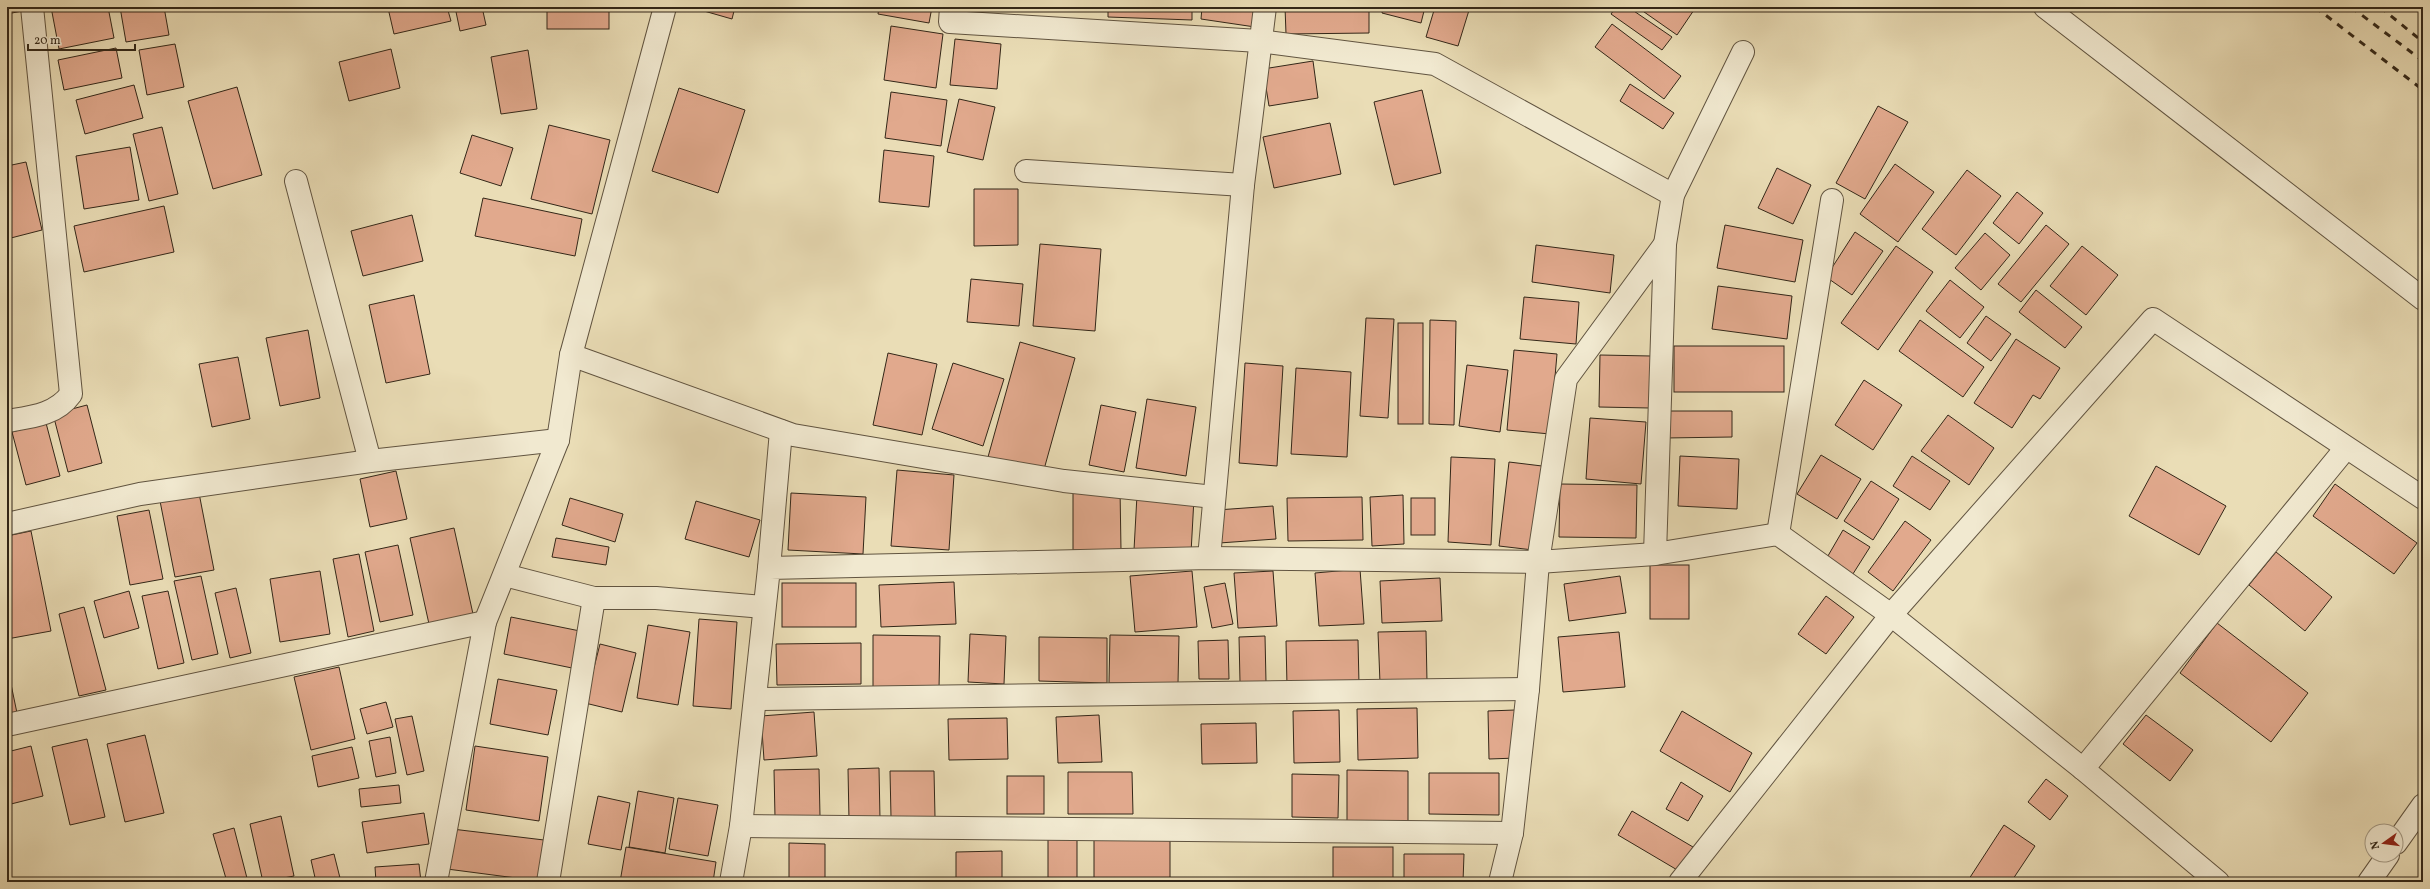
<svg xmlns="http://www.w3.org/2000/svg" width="2430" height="889" font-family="Vollkorn,serif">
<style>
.building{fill:#e1a98d;stroke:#332718}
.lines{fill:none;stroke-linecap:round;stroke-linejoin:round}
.minor-casing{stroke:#615440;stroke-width:24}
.minor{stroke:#f1e9d0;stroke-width:22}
.rail{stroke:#332718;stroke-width:3;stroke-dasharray:7 7;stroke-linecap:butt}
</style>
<rect width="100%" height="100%" fill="#eaddb6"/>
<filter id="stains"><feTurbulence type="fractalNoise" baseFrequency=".005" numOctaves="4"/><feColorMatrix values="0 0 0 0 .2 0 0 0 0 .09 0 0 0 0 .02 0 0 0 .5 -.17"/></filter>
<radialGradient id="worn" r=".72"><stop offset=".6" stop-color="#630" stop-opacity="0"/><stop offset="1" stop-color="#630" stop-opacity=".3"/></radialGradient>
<g class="building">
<polygon points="7,7 26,7 27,10 7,14"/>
<polygon points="51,7 108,7 114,38 59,49"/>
<polygon points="120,7 164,7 169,35 126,42"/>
<polygon points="238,7 252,7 239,10"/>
<polygon points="392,7 447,7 451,21 394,34 388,8"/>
<polygon points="455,7 482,7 486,25 460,31"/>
<rect x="547" y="7" width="62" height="22"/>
<polygon points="690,7 735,7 732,19"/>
<polygon points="879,7 932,7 929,23 878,14"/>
<polygon points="1075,7 1096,7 1095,9"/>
<polygon points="1108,7 1192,7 1192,20 1108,17"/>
<polygon points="1202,7 1258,7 1255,27 1201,19"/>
<polygon points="1285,7 1369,7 1369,33 1286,34"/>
<polygon points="1383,7 1425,7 1421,23 1382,13"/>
<polygon points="1435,7 1470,7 1458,46 1426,37"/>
<polygon points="1616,7 1628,7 1672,37 1662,50 1611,14"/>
<polygon points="1637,7 1696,7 1677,35"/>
<polygon points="1612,24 1681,76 1664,99 1595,47"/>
<polygon points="891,26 943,34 936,88 884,80"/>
<polygon points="955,39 1001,44 997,89 950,85"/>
<polygon points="175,44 184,87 147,95 139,50"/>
<polygon points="116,48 122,78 64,90 58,60"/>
<polygon points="391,49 400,88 349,101 339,62"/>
<polygon points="528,50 537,109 501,114 491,57"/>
<polygon points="1313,61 1318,98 1269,106 1263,69"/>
<polygon points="1630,84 1674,113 1663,129 1620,101"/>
<polygon points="134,85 143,118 85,134 76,100"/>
<polygon points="237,87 262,175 213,189 188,101"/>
<polygon points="679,88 745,110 718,193 652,171"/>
<polygon points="1422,90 1441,173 1394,185 1374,102"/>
<polygon points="891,92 947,100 941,146 885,138"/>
<polygon points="959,99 995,107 983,160 947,152"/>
<polygon points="1878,106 1908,122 1865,199 1836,183"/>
<polygon points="1330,123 1341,174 1274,188 1263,137"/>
<polygon points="549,125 610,140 592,214 531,199"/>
<polygon points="162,127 178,194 149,201 133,134"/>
<polygon points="472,135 513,148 501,186 460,173"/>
<polygon points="130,147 139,200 84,209 76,156"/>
<polygon points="884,150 934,156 929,207 879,202"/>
<polygon points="26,162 42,230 7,239 7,166"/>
<polygon points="1895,164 1934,192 1898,242 1860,214"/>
<polygon points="1777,168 1811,185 1793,224 1758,208"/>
<polygon points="1967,170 2001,196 1956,255 1922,229"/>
<polygon points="974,189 1018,189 1018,245 974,246"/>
<polygon points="2017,192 2043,213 2019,244 1993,223"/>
<polygon points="483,198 582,219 575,256 475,236"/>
<polygon points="164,206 174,252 84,272 74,226"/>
<polygon points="412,215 423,261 363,276 351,231"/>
<polygon points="1725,225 1803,240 1795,282 1717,268"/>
<polygon points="2046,225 2069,244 2021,302 1998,284"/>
<polygon points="1855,232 1883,251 1852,295 1826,277"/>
<polygon points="1985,233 2010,255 1981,290 1955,268"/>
<polygon points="1040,244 1101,249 1095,331 1033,326"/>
<polygon points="1536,245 1614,255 1610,293 1532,282"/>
<polygon points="1896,246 1933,272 1878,350 1841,323"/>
<polygon points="2082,246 2118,275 2086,315 2050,286"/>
<polygon points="971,279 1023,284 1019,326 967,322"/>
<polygon points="1950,280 1984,307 1960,338 1926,311"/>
<polygon points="1718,286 1792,296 1787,339 1712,329"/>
<polygon points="2036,290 2082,327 2065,348 2019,312"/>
<polygon points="414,295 430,374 386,383 369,305"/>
<polygon points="1524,297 1579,302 1576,344 1520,339"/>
<polygon points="1986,316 2011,334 1991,361 1967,343"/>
<polygon points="1366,318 1394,319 1388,418 1360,416"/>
<polygon points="1430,320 1456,321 1454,425 1429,424"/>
<polygon points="1920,320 1984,367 1963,397 1899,351"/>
<rect x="1398" y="323" width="25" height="101"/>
<polygon points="308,330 320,398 280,406 266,338"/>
<polygon points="2016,339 2060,368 2040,399 2033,395 2012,428 1974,403"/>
<polygon points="1020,342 1075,358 1043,473 988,457"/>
<rect x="1674" y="346" width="110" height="46"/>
<polygon points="1514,350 1557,354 1550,434 1507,430"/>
<polygon points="888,353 937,364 922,435 873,425"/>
<polygon points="1600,355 1651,356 1650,408 1599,407"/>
<polygon points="238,357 250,419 212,427 199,364"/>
<polygon points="953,363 1004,379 983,446 932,429"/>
<polygon points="1245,363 1283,366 1277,466 1239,463"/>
<polygon points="1467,365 1508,370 1500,432 1459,426"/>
<polygon points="1296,368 1351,372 1347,457 1291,454"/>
<polygon points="1864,380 1902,405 1873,450 1835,425"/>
<polygon points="1147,399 1196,407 1186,476 1136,468"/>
<polygon points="87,405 102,463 68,472 53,414"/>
<polygon points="1101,405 1136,412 1124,472 1089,465"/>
<polygon points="1665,411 1732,411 1732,437 1665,438"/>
<polygon points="1948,415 1994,448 1969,485 1921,451"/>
<polygon points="1590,418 1646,422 1641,484 1586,479"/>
<polygon points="46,423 60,476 26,485 12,432"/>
<polygon points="1821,455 1861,479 1837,519 1797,494"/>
<polygon points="1680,456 1739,459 1737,509 1678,506"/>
<polygon points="1912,456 1950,481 1930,510 1893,486"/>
<polygon points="1451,457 1495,459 1491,545 1448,542"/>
<polygon points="1509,462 1542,466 1533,550 1499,546"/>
<polygon points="2156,466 2226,506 2199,555 2129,516"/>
<polygon points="897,470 954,475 949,550 891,546"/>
<polygon points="396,471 407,519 370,527 360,479"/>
<polygon points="1871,481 1899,499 1873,540 1844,521"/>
<polygon points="1560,484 1637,485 1636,538 1559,537"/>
<polygon points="2335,484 2417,543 2394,574 2313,516"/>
<polygon points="1120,488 1121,550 1073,550 1073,489"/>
<polygon points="199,493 214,570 175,577 160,501"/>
<polygon points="791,493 866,497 863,554 788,550"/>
<polygon points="1137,495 1194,498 1191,553 1134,550"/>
<polygon points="1403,495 1404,544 1372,546 1370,497"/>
<polygon points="1362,497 1363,540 1288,541 1287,498"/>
<polygon points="570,498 623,514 615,542 562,525"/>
<rect x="1411" y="498" width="24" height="37"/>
<polygon points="696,501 760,520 749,557 685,539"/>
<polygon points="1273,506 1276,539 1219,543 1217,510"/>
<polygon points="149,510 163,579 130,585 117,516"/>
<polygon points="1905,521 1931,540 1893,591 1868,572"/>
<polygon points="454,528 473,614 429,624 410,538"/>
<polygon points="1843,530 1870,547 1851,577 1825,561"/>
<polygon points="31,531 51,631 7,639 7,536"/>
<polygon points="556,538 609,547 606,565 552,557"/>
<polygon points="398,545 413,615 380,622 365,552"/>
<polygon points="2276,552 2332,597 2305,631 2249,585"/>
<polygon points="359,554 374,631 348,637 333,559"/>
<rect x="1650" y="565" width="39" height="54"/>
<polygon points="1360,569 1364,624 1319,626 1315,573"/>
<polygon points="320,571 330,634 280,642 270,579"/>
<polygon points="1192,571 1197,627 1135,632 1130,576"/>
<polygon points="1273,571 1277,626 1238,628 1234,573"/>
<polygon points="201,576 218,654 192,660 174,581"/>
<polygon points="1620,576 1626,613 1569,621 1564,584"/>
<polygon points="1440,578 1442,621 1382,623 1380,581"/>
<polygon points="954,582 956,624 881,627 879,585"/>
<rect x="782" y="583" width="74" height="44"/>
<polygon points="1225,583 1233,624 1212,628 1204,587"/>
<polygon points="236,588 251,653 230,658 215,593"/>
<polygon points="129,591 139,628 104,638 94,601"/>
<polygon points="168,591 184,663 158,669 142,596"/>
<polygon points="1826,596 1854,617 1826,654 1798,634"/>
<polygon points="84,607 106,690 79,696 59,614"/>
<polygon points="511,617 580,631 572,668 504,654"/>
<polygon points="699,619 737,622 731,709 693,706"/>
<polygon points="2217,623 2308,693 2271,742 2180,673"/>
<polygon points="648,625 690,632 678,705 637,698"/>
<polygon points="1426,631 1427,682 1380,683 1378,632"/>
<polygon points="1619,632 1625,687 1563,692 1558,637"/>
<polygon points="970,634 1006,636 1004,684 968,682"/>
<polygon points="873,635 940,636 939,689 873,689"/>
<polygon points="1110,635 1179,636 1178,683 1109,683"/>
<polygon points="1265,636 1266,682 1240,682 1239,637"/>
<polygon points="1039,637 1107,638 1107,683 1039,681"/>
<polygon points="1228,640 1229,679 1199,679 1198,641"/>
<polygon points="1358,640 1359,684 1287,686 1286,641"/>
<polygon points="861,643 861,684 777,685 776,644"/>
<polygon points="600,644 636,653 622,712 585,703"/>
<polygon points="7,665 17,713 7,715"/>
<polygon points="339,667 355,739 311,750 294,677"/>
<polygon points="498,679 557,690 548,735 490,724"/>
<polygon points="386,702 393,727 367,734 360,709"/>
<polygon points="1417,708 1418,758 1358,760 1357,709"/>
<polygon points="1339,710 1340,762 1294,763 1293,711"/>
<polygon points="1515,710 1517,758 1489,759 1488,711"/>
<polygon points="1682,711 1752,753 1730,792 1660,751"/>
<polygon points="814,712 817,756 764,760 761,716"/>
<polygon points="1099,715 1102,762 1058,763 1056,717"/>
<polygon points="2146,715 2193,750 2170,781 2123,744"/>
<polygon points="412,716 424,771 407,775 395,719"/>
<polygon points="1007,718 1008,759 949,760 948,719"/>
<polygon points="1256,723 1257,763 1202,764 1201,724"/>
<polygon points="145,735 164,813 125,822 107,744"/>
<polygon points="390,737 396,773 376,777 369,741"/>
<polygon points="87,739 105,817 70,825 52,747"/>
<polygon points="31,746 43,796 7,805 7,752"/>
<polygon points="475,746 548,757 539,821 466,810"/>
<polygon points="352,747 359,778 318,787 312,756"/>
<polygon points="879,768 880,819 849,820 848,769"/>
<polygon points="819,769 820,816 775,817 774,770"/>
<polygon points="1347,770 1408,771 1408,822 1347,822"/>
<polygon points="890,771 934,771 935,817 891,817"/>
<polygon points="1068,772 1132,772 1133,814 1068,814"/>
<polygon points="1429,773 1499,773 1499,815 1429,814"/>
<polygon points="1292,774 1339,775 1338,818 1292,817"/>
<rect x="1007" y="776" width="37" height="38"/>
<polygon points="2046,779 2068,796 2050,820 2028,802"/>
<polygon points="1681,782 1703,796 1688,821 1666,809"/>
<polygon points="399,785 401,803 361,807 359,789"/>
<polygon points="638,791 674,798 665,853 629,847"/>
<polygon points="598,796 630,803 621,850 588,844"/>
<polygon points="678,798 718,805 708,856 669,849"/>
<polygon points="1632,811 1693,847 1679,871 1618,835"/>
<polygon points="424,813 429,844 367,853 362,822"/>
<polygon points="281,816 294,876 263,882 250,824"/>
<polygon points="2004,825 2035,846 2011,882 1967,882"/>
<polygon points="234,828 248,882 227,882 213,834"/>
<polygon points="452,829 544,840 539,881 447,869"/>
<rect x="1048" y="836" width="29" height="44"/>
<polygon points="1170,838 1170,882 1094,882 1094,839"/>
<polygon points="789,843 825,844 825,882 789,882"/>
<polygon points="626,847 716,862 713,882 620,882"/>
<rect x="1333" y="847" width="60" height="35"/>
<polygon points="1002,851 1002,882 956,882 956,852"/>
<polygon points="334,854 341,882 316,882 311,860"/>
<polygon points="1404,854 1464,854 1463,882 1404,882"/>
<polygon points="419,864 421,882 376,882 375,867"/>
</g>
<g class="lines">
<defs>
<g id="minor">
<polyline points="951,7 950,22 1259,41 1435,64 1673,195"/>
<polyline points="2045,7 2423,299"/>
<polyline points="1026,171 1243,185"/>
<polyline points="296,181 370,461"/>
<polyline points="571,355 793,435 1064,481 1214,497"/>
<path d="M 7,421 C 31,417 56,415 71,394 L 32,7"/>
<polyline points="7,524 140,494 370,461 558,440"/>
<polyline points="1778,534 1832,200"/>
<polyline points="1655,554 1665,244 1673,195 1743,52"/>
<polyline points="1209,558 1243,185 1265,7"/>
<polyline points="769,568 781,431"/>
<polyline points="505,575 594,598 656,598 764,607"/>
<polyline points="755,699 1528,689"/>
<polyline points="7,725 485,622"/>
<polyline points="2083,769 2346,448"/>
<polyline points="741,826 1512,833"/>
<polyline points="2396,843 2423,805"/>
<polyline points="436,882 485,622 558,440 571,355 665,7"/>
<polyline points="548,882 594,598"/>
<polyline points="731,882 741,826 769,568 1209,558 1538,562 1655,554 1778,534 1891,615 2083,769 2218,882"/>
<polyline points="1500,882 1512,833 1528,689 1538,562 1566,379 1665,244"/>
<polyline points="1680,882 1891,615 2153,319 2423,498"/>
<polyline points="2369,882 2388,855"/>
</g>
</defs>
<use href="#minor" class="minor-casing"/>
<use href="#minor" class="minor"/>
<g class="rail">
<polyline points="2315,7 2423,90"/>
<polyline points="2351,7 2423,61"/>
<polyline points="2380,7 2423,42"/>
</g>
</g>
<rect width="2430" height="889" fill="none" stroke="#eaddb6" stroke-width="24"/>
<rect x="8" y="8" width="2414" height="873" fill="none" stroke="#332718" stroke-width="2"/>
<rect x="12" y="12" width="2406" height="865" fill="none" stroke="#332718"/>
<g transform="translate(2384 843) rotate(256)"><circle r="19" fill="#f1e9d0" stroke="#a59b86"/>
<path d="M0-3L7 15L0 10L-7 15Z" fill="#8f2418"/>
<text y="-6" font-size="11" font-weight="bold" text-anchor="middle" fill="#332718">N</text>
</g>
<path d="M28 44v6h107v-6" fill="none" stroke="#332718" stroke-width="2"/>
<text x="34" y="44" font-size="12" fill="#332718" stroke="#f1e9d0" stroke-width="3" paint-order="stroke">20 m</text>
<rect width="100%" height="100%" filter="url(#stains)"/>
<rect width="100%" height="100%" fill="url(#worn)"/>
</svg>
